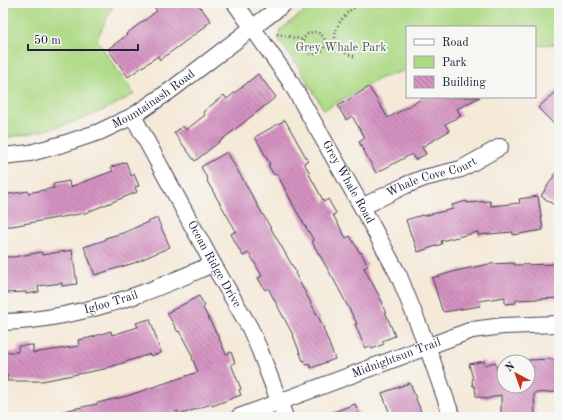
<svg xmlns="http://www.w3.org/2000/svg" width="562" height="420" font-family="'Old Standard TT',serif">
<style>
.park{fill:#aeda86;stroke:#687e60}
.building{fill:url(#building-back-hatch)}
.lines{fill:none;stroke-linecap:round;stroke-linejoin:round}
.minor-casing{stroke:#424053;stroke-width:18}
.path{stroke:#424053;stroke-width:2.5;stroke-dasharray:1 3;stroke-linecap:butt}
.minor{stroke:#fff;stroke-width:16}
.labels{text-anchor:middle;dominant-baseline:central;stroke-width:3.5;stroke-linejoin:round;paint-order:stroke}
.park-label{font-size:12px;fill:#4c5952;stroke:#f6f6f2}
.street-label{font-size:12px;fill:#22223b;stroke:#f6f6f2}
</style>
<defs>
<pattern id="building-back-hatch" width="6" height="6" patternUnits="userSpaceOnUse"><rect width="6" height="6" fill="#d492c1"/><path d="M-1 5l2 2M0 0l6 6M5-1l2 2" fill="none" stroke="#ac779e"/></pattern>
</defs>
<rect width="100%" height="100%" fill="#f6f6f2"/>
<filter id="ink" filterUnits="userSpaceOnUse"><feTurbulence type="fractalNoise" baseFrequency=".025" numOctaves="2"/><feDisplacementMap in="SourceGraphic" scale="8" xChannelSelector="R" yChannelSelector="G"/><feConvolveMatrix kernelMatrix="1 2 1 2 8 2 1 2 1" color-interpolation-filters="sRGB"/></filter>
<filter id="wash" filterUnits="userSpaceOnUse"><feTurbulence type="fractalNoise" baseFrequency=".012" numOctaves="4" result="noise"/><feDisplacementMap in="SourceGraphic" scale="16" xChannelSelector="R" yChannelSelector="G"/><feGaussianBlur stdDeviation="0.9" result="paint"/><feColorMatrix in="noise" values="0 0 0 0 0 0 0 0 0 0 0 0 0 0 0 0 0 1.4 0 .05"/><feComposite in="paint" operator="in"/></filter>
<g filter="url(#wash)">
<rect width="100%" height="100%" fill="#f5e9d8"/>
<g class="park">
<path d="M 3,3 L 114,3 L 97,39 L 103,49 L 134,94 C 92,119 51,131 3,138 Z"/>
<polygon points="315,3 559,3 559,44 535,45 535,27 407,27 407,70 380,78 324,110 298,66 279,40 280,30"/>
</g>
<g id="blocks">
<g class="building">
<polygon points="151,3 197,3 211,21 206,25 206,26 160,60 158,56 128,77 108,49 127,35 126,34 157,11"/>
<polygon points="258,74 276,97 195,161 174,133 183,126 186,130 205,115 203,112 224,95 227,99"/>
<polygon points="369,87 388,118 425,97 480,97 457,109 461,116 445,124 449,131 422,147 426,154 415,160 412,154 376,173 359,142 365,138 352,116 346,120 338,106"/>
<polygon points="559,88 559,129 538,108"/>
<polygon points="285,120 308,161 304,163 310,173 309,174 324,202 328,199 336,213 333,215 346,238 350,236 360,253 361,252 368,266 364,268 383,303 382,304 395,336 382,341 384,344 372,349 370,346 365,348 355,324 357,324 334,280 312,242 314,241 297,212 277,174 274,175 268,165 270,164 255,137"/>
<polygon points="227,152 296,272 295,273 324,328 323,328 335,359 311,368 310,364 306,365 304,360 303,361 293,335 268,288 265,290 258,278 262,276 249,253 243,256 237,246 231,234 236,231 207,181 208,180 201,167"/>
<polygon points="126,162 131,176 134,174 139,186 135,187 137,192 85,213 12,226 3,226 3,195 28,191 28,193 54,188 53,184 69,181 70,187 113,171 111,167"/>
<polygon points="559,168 559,208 541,196"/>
<polygon points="538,196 543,230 513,235 513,232 478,235 478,232 441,241 442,244 418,252 413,238 412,238 406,220 422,215 423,216 453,209 452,205 467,201 467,203 490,201 491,206 520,203 519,199"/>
<polygon points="157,218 170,247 134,263 95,275 84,247 105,240 105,238 123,233"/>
<polygon points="72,250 77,284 62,286 62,283 38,286 39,292 26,294 26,292 6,293 6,288 3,289 3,257 13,257 42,252 42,255"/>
<polygon points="514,263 514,265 559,264 559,298 516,300 516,303 505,304 505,297 479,301 480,306 444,312 442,310 432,278 460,270 490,264"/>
<polygon points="199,296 205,306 203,308 217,334 226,354 231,352 235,363 231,364 241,389 239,390 241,395 212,406 211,404 179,415 178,411 161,417 59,417 58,412 97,404 97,403 127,396 198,372 192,358 193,357 179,331 178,332 167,313"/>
<polygon points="150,319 161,353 151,356 150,354 104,369 42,381 7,381 7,374 3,374 3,352 18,352 18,346 33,345 33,353 79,346 78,340 89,338 111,331 112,335 138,327 136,323"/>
<polygon points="552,359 552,360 559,360 559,392 534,393 535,417 501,417 501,395 486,399 476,396 475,387 473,386 472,381 473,379 469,364 484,361 485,365 495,362 501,386 528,386 528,360"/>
<polygon points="410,383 423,417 391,417 382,393"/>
<polygon points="355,404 360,417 323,417 323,416"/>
</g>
</g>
</g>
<g filter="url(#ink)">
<use href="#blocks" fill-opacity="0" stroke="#424053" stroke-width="1"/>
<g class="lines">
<defs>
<g id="minor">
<path id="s1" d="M 235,3 L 290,81 L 362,207 L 399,276 L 427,346 L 452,417"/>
<path id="s2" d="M 133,116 L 213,264 L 250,328 L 260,351 L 285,417"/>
<path id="s3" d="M 3,156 L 30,153 L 63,144 L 99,132 L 133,116 L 171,90 L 285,3"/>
<path id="s4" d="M 362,207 L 406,185 L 424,178 L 461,169 L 500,147"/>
<path id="s5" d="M 3,322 C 47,321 92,310 134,296 C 161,287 187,275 213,264"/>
<path id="s6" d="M 239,417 L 472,330 L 503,326 L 559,324"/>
</g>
</defs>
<use href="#minor" class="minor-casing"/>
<g class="path">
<circle cx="314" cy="43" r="11"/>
<polyline points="277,34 304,40"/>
<path d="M 354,56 C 333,51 330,34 343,18 C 346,14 350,10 355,7 C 360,4 367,5 373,3"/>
</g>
<use href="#minor" class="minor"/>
</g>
</g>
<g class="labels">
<g class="park-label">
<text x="341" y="48">Grey Whale Park</text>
</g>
<g class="street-label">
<text stroke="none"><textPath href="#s3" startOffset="163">Mountainash Road</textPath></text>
<text stroke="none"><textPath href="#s4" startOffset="76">Whale Cove Court</textPath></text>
<text stroke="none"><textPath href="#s1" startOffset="212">Grey Whale Road</textPath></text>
<text stroke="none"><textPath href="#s2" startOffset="169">Ocean Ridge Drive</textPath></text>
<text stroke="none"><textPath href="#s5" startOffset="110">Igloo Trail</textPath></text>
<text stroke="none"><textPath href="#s6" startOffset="168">Midnightsun Trail</textPath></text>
</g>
</g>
<rect width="562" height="420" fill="none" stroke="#f6f6f2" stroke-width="16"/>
<rect x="406" y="26" width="130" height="72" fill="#f6f6f2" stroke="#a1a1a9"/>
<rect x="414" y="39" width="20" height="6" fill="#ffffff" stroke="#a1a1a9"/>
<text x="442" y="46" font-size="12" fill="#22223b">Road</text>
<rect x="414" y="56" width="20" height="12" fill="#aeda86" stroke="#a1a1a9"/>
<text x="442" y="66" font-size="12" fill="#22223b">Park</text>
<rect x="414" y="76" width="20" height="12" fill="url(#building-back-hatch)" stroke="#a1a1a9"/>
<text x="442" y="86" font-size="12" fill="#22223b">Building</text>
<g transform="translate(516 374) rotate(319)"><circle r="19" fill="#f6f6f2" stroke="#a1a1a9"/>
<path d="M0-3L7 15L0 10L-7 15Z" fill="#c8321e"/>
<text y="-6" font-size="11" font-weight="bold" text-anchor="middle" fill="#22223b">N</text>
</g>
<path d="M28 44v6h110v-6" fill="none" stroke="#22223b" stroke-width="2"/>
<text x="34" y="44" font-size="12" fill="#22223b" stroke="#f6f6f2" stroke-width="3" paint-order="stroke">50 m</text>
</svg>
